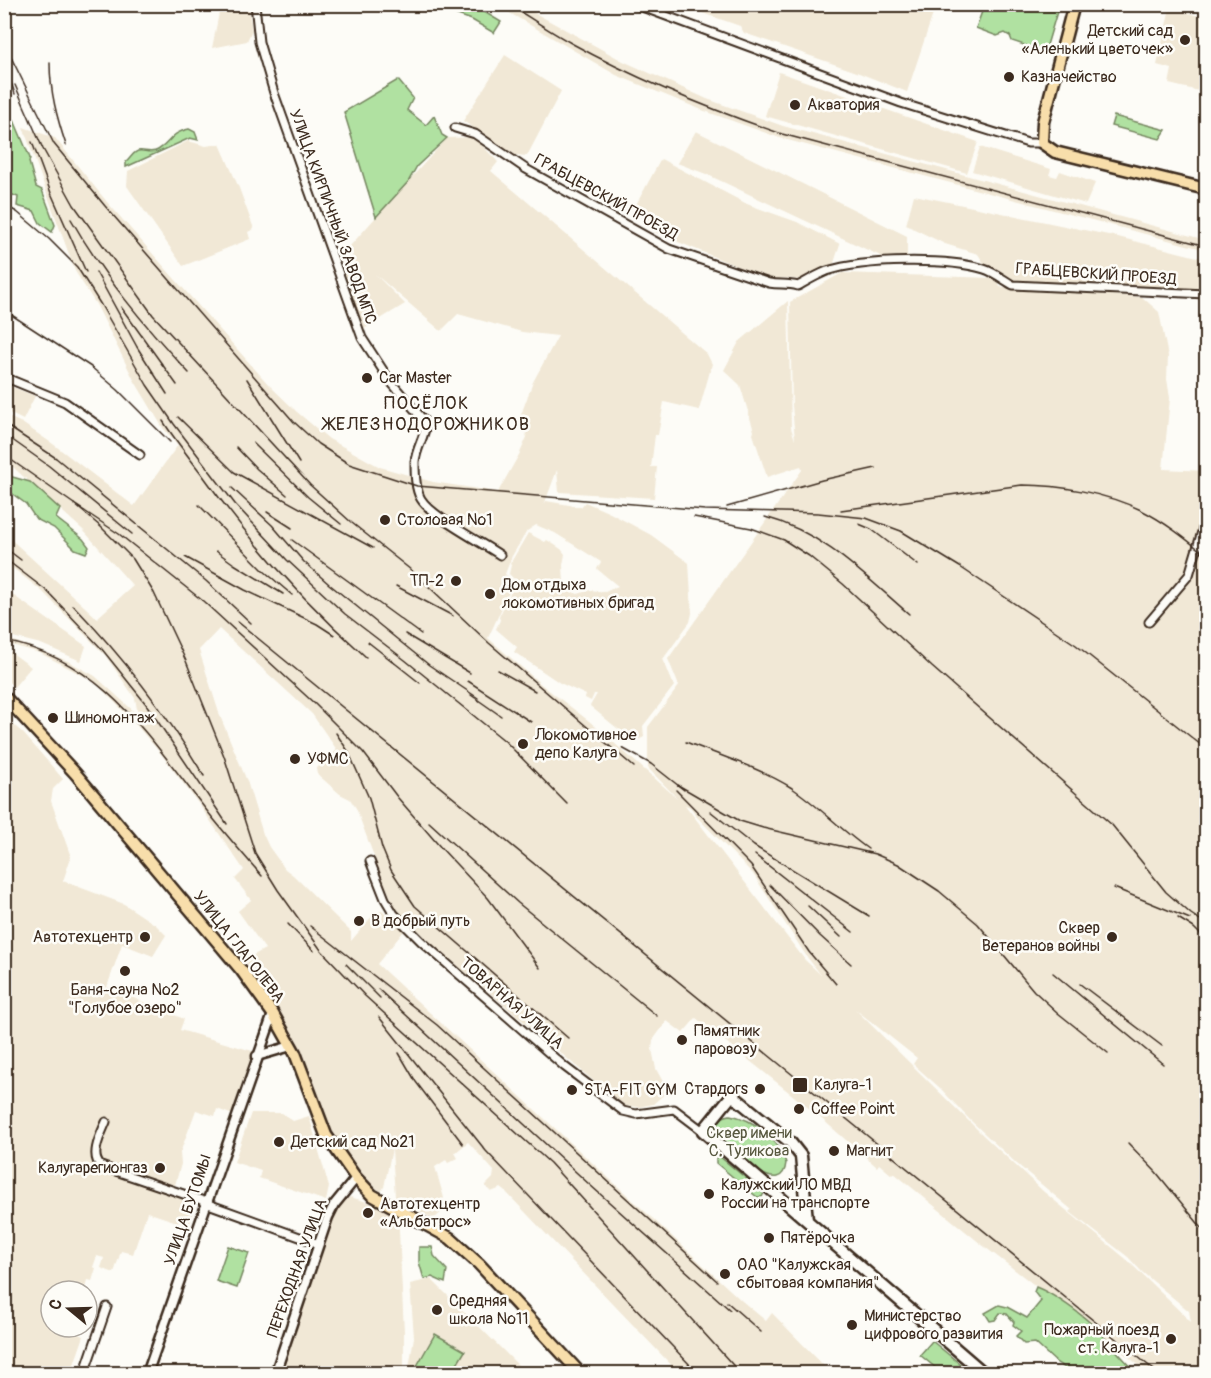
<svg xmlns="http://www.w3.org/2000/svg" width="1211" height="1378" font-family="Pangolin,sans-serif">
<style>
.built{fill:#f1e8d6;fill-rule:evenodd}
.green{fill:#b0e1a1;stroke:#768660;stroke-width:1.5}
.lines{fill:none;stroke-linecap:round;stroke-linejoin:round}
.minor-casing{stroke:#3b2a1e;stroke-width:11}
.tertiary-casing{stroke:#3b2a1e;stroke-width:13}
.secondary-casing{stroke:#3b2a1e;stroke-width:15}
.primary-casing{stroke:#3b2a1e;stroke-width:15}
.minor{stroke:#fdfcf7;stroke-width:7}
.tertiary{stroke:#fdfcf7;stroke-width:8}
.secondary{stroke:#fdfcf7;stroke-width:10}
.primary{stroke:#f8deab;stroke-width:10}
.rail{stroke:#3b2a1e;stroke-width:1.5}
.poi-dot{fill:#3b2a1e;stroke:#fdfcf7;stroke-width:2}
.labels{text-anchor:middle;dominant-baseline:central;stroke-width:5;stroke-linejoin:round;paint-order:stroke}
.poi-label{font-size:16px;fill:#3b2a1e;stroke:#fdfcf7;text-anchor:start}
.street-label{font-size:16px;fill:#3b2a1e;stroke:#fdfcf7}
.park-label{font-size:16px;fill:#58583f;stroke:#fdfcf7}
.neighbourhood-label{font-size:18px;letter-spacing:1.5px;fill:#3b2a1e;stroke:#fdfcf7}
</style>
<rect width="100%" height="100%" fill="#fdfcf7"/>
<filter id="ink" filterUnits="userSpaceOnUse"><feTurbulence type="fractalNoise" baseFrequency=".0167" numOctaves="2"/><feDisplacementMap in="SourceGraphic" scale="12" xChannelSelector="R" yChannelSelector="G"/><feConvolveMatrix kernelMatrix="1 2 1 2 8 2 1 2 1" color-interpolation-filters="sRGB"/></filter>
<g filter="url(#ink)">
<g class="built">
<polygon points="218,5 248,5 252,30 247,41 212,48 219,13"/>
<polygon points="496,5 520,5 623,61 707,99 783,126 1206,240 1206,250 780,138 702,110 616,75"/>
<polygon points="679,5 936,5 907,92 854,71 744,33 740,26"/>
<polygon points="1203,7 1206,8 1206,99 1198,97 1199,91 1169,84 1172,69 1157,65 1170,8 1199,16"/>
<polygon points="505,55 561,91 527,156 515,155 463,121"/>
<polygon points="779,72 978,142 967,173 765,116"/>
<path d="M 23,127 L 55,138 L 107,202 L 204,312 L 269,385 L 297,412 L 329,439 L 380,467 L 433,482 L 498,492 L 520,453 L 527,437 L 519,420 L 533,382 L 558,336 L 522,332 L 458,314 L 441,331 L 375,274 L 405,304 L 364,329 L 341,264 L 353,255 L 350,246 L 447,138 L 474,137 L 498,162 L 491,171 L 707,354 L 712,364 L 699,410 L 664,402 L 658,435 L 655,435 L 651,467 L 657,467 L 654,498 L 559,492 L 557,470 L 544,505 L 546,501 L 581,507 L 585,502 L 610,513 L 651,535 L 689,563 L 692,613 L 690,622 L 663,659 L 674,686 L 643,726 L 644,737 L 634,742 L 590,706 L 597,694 L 594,694 L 591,701 L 585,698 L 586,695 L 560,683 L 514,652 L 517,647 L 496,629 L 500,620 L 499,617 L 516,581 L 509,574 L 511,565 L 510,564 L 528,533 L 545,542 L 547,540 L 561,549 L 565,554 L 563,565 L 564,584 L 571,591 L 578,594 L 590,590 L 605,592 L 618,586 L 597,569 L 601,562 L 555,533 L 536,525 L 527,531 L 512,556 L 505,574 L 514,582 L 488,638 L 542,685 L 589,721 L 678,799 L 648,768 L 648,727 L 679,686 L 668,659 L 802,470 L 801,466 L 767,477 L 753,434 L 754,431 L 740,385 L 724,370 L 739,342 L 788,301 L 791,428 L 795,440 L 792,405 L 790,302 L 842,273 L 993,278 L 998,280 L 1000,287 L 1142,297 L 1159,312 L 1168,356 L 1167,379 L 1170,398 L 1163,469 L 1206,471 L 1206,1373 L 1149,1373 L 981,1244 L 894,1173 L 892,1175 L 879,1164 L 877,1167 L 815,1113 L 696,1018 L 683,1033 L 667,1021 L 653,1040 L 652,1049 L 656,1069 L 668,1091 L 653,1104 L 639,1107 L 626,1106 L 615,1099 L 431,943 L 395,907 L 382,878 L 356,808 L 350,799 L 340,794 L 317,774 L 316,769 L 337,750 L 312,714 L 219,629 L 199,650 L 220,716 L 247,781 L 263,834 L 269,847 L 285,869 L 293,875 L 351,932 L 351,941 L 374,914 L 382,911 L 404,931 L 377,964 L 742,1301 L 766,1321 L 772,1313 L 831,1373 L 718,1373 L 712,1365 L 705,1373 L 679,1373 L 505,1191 L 501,1188 L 491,1192 L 485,1186 L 493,1178 L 494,1171 L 468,1142 L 455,1153 L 458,1158 L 448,1163 L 446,1160 L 435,1167 L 444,1198 L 440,1201 L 446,1208 L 434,1219 L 410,1207 L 395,1197 L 392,1149 L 384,1187 L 381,1192 L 359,1173 L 337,1143 L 294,1038 L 280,1012 L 246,962 L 248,958 L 265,949 L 238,911 L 251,900 L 235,879 L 244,870 L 198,803 L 162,755 L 132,720 L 95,682 L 40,653 L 5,643 L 5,639 L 14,641 L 68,661 L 95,676 L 138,715 L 135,698 L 105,655 L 43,592 L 5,562 L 5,534 L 97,618 L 133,586 L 83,530 L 5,460 L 4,415 L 22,423 L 53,444 L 134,506 L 178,445 L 163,428 L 134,380 L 97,306 L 75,271 ZM 685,805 L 690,807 L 694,812 L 694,814 L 753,874 L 807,957 L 821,975 L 805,960 ZM 855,1009 L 917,1058 L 913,1064 L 940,1088 L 970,1120 L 1017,1164 L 1072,1210 L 1070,1212 L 1128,1257 L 1142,1272 L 1189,1311 L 1191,1322 L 1125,1258 L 1044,1192 L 985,1137 Z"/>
<polygon points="696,131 907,236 907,258 889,260 706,174 677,163"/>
<polygon points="188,141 206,146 220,144 239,188 254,229 248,232 250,239 183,266 127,186 128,171"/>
<polygon points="980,147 1051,169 1049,175 1057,177 1060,171 1095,183 1086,204 972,171"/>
<polygon points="661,159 747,204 797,222 840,244 834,263 803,280 783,278 773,281 654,232 657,225 632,212"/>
<polygon points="914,195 1118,237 1205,259 1200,291 1014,282 985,265 978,254 945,244 906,225"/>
<polygon points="4,384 35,396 23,420 5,411"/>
<polygon points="4,589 86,646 81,661 41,644 5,635"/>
<polygon points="4,647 31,667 14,687 5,679"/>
<polygon points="4,717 23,733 63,779 53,789 51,801 71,857 63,881 124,904 156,925 166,935 153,956 122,944 107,987 184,1019 180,1030 256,1052 233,1115 217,1109 215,1116 196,1110 180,1153 181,1164 175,1185 156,1188 197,1203 189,1226 147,1212 133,1254 121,1251 114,1273 101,1268 104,1258 97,1256 93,1267 96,1268 92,1281 88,1280 85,1290 70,1285 67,1291 51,1291 51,1327 59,1327 84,1336 71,1373 10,1374 5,1372"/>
<polygon points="251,1113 282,1113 293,1121 309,1116 329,1187 326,1201 259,1178 261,1171 234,1162"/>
<polygon points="350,1197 398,1211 404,1331 404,1373 278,1374 332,1211"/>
<polygon points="431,1279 526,1373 408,1374 414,1337 410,1284"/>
</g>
<g class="green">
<polygon points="992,4 1059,5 1045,52 1012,41 1010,36 1005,33 997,36 976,28 984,6 990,8"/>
<polygon points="429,5 473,5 501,22 494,33 472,20"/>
<polygon points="398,80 413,98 407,110 426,125 434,116 442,135 447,138 417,166 408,182 376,217 344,112"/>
<polygon points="4,91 8,106 30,158 29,162 36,187 42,190 55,225 52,232 40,223 34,211 17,206 18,197 5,192"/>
<polygon points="1114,116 1166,130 1160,139 1111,126"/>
<path d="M 189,129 L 195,132 L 198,140 L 190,138 L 126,167 L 126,162 C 130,159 132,154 136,152 C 141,148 150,155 158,150 C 173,141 168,134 189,129 Z"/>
<polygon points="9,476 30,482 60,509 56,518 83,539 89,547 86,553 75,549 54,528 36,519 26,504 6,489"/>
<path d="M 730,1115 C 754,1119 779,1139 786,1163 C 782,1203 729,1147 719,1138 C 714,1126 717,1117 730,1115 Z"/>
<polygon points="719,1156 764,1193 762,1197 757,1197 716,1163 716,1158"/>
<polygon points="228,1246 249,1253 237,1288 216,1281"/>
<polygon points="419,1247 432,1247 434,1256 447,1270 445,1283 432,1277 424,1279 419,1262"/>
<path d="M 1036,1287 C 1054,1294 1083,1315 1097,1329 C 1111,1344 1123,1360 1138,1373 L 1073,1373 L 1057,1363 L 1035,1343 L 1024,1344 L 1016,1336 L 1021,1331 L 1013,1325 L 1014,1322 L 1007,1314 L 1000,1313 L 995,1320 L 990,1321 L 985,1313 L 999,1305 L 1007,1307 L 1027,1318 L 1041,1301 L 1034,1292 Z"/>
<polygon points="435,1334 465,1351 452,1373 413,1373"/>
<polygon points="932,1341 971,1373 942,1373 920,1355"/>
</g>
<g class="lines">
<defs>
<g id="minor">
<path d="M 255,4 L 259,42 L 274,93 L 362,338 L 390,381 L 426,423 C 425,437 416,448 415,462 C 415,473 415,489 421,499 C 432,517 481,542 500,555"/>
<polyline points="634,4 901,103 1028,143 1042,143"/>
<path d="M 455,128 L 475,134 L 526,169 L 669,249 L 769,283 C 780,285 787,283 798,286 C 807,281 817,275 827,271 C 864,259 948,258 984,269 C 994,272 1004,280 1013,285 L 1206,294"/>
<polyline points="4,377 65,402 140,455"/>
<polyline points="1149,622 1189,575 1206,518"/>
<polyline points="370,861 385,899 394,914 421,941 565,1067 623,1111 636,1114 674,1109 703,1131"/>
<path d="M 106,1122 C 101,1134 89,1156 101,1166 L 201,1200 L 211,1205 L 319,1244"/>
<polyline points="84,1374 107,1307"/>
</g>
<g id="tertiary">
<polyline points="257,1056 291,1046"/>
<polyline points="147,1374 273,1014"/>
<polyline points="275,1374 328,1217 334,1205 356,1178"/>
</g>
<polyline id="secondary" points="807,1220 801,1156 790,1142 732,1095 703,1131 985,1374"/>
<g id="primary">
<polyline points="1074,4 1043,122 1042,143 1055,152 1206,189"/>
<polyline points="4,696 75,773 242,971 273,1014 295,1053 326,1135 356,1178 372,1195 450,1238 479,1264 581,1374"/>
</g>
</defs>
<use href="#minor" class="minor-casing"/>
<use href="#tertiary" class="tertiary-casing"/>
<use href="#secondary" class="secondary-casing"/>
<use href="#primary" class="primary-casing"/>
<use href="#minor" class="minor"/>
<use href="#tertiary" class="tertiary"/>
<use href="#secondary" class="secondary"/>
<use href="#primary" class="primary"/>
<g class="rail">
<path d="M 508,4 C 529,17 549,31 571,43 C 638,80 709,109 782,134 L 1206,246"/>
<polyline points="4,43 54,144 105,206 294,422 318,444 349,464 417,486 705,510 818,513 866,518 901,531 960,567 1076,645 1206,749"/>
<polyline points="4,63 15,94"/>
<path d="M 50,63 C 50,92 57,118 66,145"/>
<polyline points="15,85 43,149 74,205 153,315 310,485 352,523 411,570 489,643 634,767"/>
<polyline points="32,142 51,193 86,272"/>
<polyline points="4,205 17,212 49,239 77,267 101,305 147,385 174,424 235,504 287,560 345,614 405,660 505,741 567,804"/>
<path d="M 71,219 C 103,276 144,325 189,373"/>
<polyline points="96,272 137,347 167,394"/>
<polyline points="121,307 177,385"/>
<polyline points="4,310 91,367 118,390 170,442"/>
<polyline points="247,379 299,463"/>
<polyline points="178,417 234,472 373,548"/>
<path d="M 163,421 C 175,440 188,456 201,473 C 249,540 304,602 366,657"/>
<polyline points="4,424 56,458 206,581 251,623"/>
<polyline points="4,434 49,466 132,534"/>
<polyline points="253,443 308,497 341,524"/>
<polyline points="236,447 257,469 287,495"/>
<polyline points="4,455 74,504"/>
<polyline points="232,488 272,525 304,562 329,584 429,665 478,698"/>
<polyline points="199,505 264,571 292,595"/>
<polyline points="727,507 822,480 876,468"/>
<path d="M 841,510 L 1022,485 C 1061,485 1105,493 1141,510 C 1165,522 1186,539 1206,555"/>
<polyline points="267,512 292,528"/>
<polyline points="694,517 751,528 784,540 809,556 843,584 932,667 1112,825 1166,892 1191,914 1206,924"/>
<path d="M 765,517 C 823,532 865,576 909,614"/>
<polyline points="859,524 871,529 918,565"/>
<polyline points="292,540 421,634"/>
<polyline points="4,547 21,560"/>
<polyline points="216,551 234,564 283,594"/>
<polyline points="185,557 245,590 317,624 334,635"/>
<polyline points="4,558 47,591 101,648 146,704 227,824"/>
<polyline points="396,586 453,616"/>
<path d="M 73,605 C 123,657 167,714 204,776"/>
<polyline points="238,622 1159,1374"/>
<polyline points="405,634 470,673"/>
<path d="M 4,641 C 99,658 146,733 200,802 C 220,828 241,852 262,876"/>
<polyline points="368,642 420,683"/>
<polyline points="498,670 535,691"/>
<polyline points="468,681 531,722"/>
<polyline points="471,695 501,716"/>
<polyline points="336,733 348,751 369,798 382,848 391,870 415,906 568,1038"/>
<path d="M 686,742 C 721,756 760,768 792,788 C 819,806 841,830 868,849"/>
<polyline points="622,748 651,764 684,790"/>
<polyline points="678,785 740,821 763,828 875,854 898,864 939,891 978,924 1034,991 1058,1013 1108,1053"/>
<polyline points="676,790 751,866 809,952 836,984"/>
<polyline points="710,811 754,846 869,916"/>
<polyline points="429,822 518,903 657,1016"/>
<polyline points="755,855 853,932"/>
<polyline points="770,885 820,936 851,964"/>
<polyline points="1114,888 1190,919"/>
<polyline points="808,906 841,937"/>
<polyline points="1178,918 1194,928 1206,940"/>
<polyline points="288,924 314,951"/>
<polyline points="310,926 437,1025 717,1281"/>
<polyline points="346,964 380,998"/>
<polyline points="540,968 488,898 442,849 398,798 363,752 315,704 203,601 119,534 74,504 101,527 133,559 154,593 186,661 224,756 255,853 278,890 321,950 365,996 550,1163 741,1374"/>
<polyline points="1053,973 1163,1064"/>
<polyline points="1080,984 1162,1046"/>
<polyline points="378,989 590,1185 730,1310"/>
<polyline points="379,1017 486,1151 691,1366"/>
<polyline points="399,1053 416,1082 463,1144"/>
<polyline points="1128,1143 1156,1172 1206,1233"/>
<polyline points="727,1302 761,1332"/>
</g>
</g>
</g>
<g class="poi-dot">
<circle cx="1185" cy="40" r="6"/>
<circle cx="1009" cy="77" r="6"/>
<circle cx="795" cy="105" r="6"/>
<circle cx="367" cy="378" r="6"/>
<circle cx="385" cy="520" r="6"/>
<circle cx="456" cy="581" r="6"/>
<circle cx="490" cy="594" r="6"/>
<circle cx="53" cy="718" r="6"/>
<circle cx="523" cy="744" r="6"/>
<circle cx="295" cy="759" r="6"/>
<circle cx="359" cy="921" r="6"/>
<circle cx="145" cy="937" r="6"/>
<circle cx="1112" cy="937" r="6"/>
<circle cx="125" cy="971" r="6"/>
<circle cx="682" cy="1040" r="6"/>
<rect x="792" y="1077" width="16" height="16" rx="3"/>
<circle cx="760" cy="1089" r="6"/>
<circle cx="572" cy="1090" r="6"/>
<circle cx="799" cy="1109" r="6"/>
<circle cx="279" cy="1142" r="6"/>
<circle cx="834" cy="1151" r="6"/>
<circle cx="160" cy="1168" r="6"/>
<circle cx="709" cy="1194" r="6"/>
<circle cx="368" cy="1213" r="6"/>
<circle cx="769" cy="1238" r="6"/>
<circle cx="725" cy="1274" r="6"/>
<circle cx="437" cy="1310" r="6"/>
<circle cx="852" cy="1325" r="6"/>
<circle cx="1171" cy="1339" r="6"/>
</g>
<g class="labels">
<g class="poi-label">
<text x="1173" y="31" text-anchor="end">Детский сад<tspan x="1173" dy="18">«Аленький цветочек»</tspan></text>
<text x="1021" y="77">Казначейство</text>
<text x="807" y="105">Акватория</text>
<text x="379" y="378">Car Master</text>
<text x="397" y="520">Столовая №1</text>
<text x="444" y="581" text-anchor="end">ТП-2</text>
<text x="502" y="585">Дом отдыха<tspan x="502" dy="18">локомотивных бригад</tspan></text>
<text x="65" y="718">Шиномонтаж</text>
<text x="535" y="735">Локомотивное<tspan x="535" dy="18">депо Калуга</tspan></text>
<text x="307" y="759">УФМС</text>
<text x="371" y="921">В добрый путь</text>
<text x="1100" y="928" text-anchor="end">Сквер<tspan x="1100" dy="18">Ветеранов войны</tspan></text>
<text x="133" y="937" text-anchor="end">Автотехцентр</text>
<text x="125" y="990" text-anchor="middle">Баня-сауна №2<tspan x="125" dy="18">"Голубое озеро"</tspan></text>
<text x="694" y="1031">Памятник<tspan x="694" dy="18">паровозу</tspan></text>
<text x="814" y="1085">Калуга-1</text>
<text x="748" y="1089" text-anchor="end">Стардогs</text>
<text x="584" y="1090">STA-FIT GYM</text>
<text x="811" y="1109">Coffee Point</text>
<text x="291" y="1142">Детский сад №21</text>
<text x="846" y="1151">Магнит</text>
<text x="148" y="1168" text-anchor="end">Калугарегионгаз</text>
<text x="721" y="1185">Калужский ЛО МВД<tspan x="721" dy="18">России на транспорте</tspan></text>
<text x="380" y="1204">Автотехцентр<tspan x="380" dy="18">«Альбатрос»</tspan></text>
<text x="781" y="1238">Пятёрочка</text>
<text x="737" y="1265">ОАО "Калужская<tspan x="737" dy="18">сбытовая компания"</tspan></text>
<text x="449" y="1301">Средняя<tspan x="449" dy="18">школа №11</tspan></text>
<text x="864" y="1316">Министерство<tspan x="864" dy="18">цифрового развития</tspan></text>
<text x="1159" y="1330" text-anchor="end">Пожарный поезд<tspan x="1159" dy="18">ст. Калуга-1</tspan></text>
</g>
<g class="street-label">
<text transform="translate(606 197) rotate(29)">ГРАБЦЕВСКИЙ ПРОЕЗД</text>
<text transform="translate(333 217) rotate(70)">УЛИЦА КИРПИЧНЫЙ ЗАВОД МПС</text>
<text transform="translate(1096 274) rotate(4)">ГРАБЦЕВСКИЙ ПРОЕЗД</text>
<text transform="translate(239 947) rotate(52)">УЛИЦА ГЛАГОЛЕВА</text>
<text transform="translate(512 1003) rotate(41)">ТОВАРНАЯ УЛИЦА</text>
<text transform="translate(188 1210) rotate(-71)">УЛИЦА БУТОМЫ</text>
<text transform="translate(297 1268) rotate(-70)">ПЕРЕХОДНАЯ УЛИЦА</text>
</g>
<g class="park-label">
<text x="749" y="1133">Сквер имени<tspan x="749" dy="18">С. Туликова</tspan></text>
</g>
<g class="neighbourhood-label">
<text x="427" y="403">ПОСЁЛОК<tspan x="427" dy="21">ЖЕЛЕЗНОДОРОЖНИКОВ</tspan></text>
</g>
</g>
<rect width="1211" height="1378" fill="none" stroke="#fdfcf7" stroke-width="24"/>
<rect x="12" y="12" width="1187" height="1354" fill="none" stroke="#3b2a1e" stroke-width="2" filter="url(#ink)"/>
<g transform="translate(69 1309) rotate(289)"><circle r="28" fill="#fdfcf7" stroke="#afa8a0" stroke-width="1.5"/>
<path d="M0-4.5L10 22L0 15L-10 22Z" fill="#3b2a1e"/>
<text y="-9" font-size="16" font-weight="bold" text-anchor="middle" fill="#3b2a1e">С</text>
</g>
</svg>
